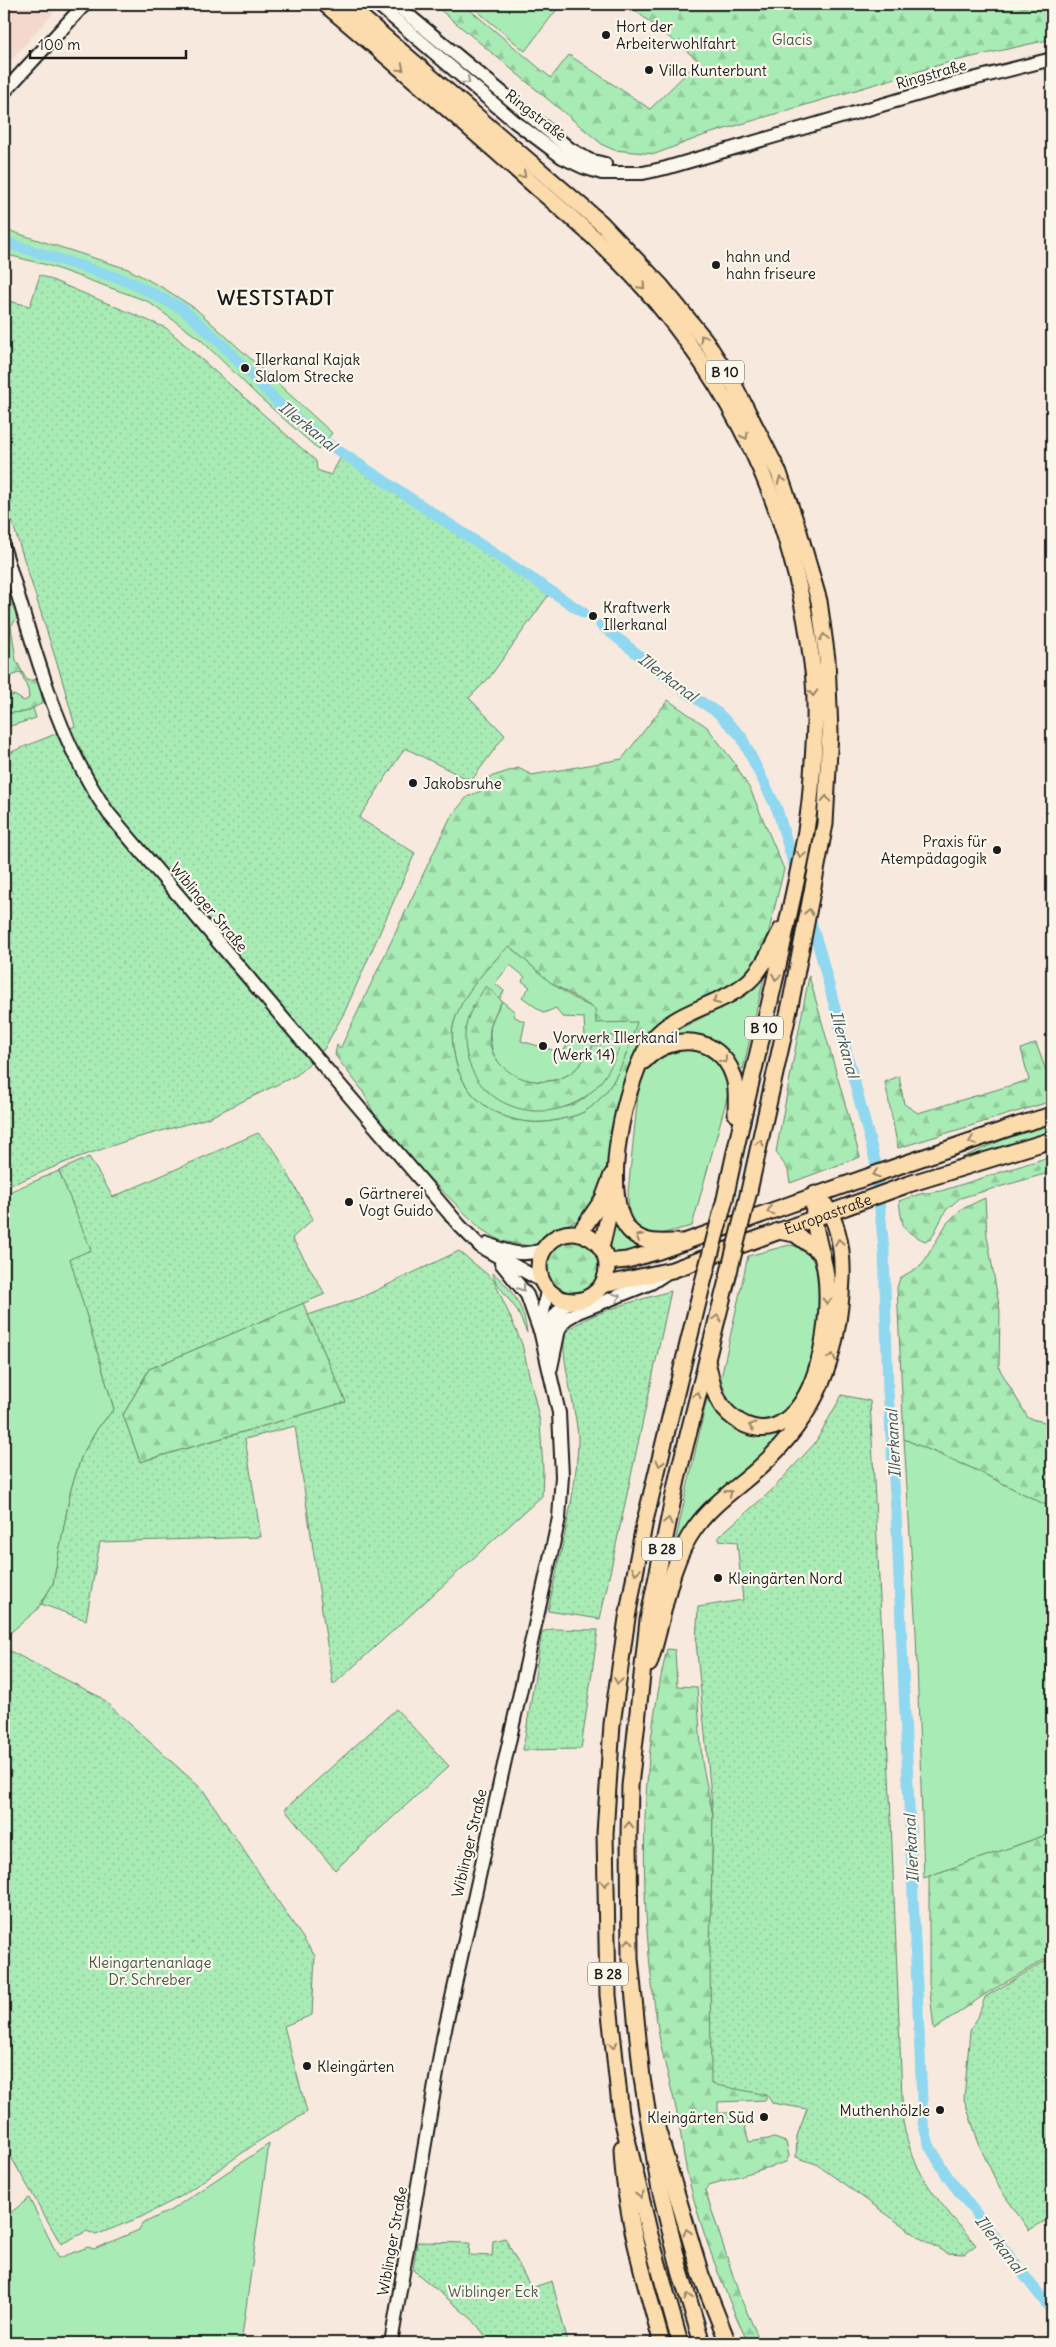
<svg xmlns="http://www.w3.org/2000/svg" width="1056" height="2347" font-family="Delius,sans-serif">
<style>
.built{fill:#f4d8cd}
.green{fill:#a9ebb5;stroke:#628468;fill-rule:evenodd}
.forest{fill:url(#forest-firs);stroke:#628468;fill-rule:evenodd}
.garden{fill:url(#garden-dots);stroke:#628468}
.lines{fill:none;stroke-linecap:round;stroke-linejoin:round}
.canal{stroke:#8fd8f0;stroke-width:11}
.secondary-casing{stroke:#1c1c1c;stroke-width:16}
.primary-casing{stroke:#1c1c1c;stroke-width:19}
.trunk-casing{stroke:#1c1c1c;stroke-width:19}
.secondary{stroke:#fbf7ec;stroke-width:12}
.primary{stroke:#fcdcac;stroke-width:15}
.trunk{stroke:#fcdcac;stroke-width:15}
.trunk-bridge-casing{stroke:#1c1c1c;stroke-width:19;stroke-linecap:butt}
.trunk-bridge{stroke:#fcdcac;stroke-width:15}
.oneway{stroke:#97866b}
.oneway2{stroke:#97948e}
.poi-dot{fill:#1c1c1c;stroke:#fbf7ec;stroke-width:2}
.labels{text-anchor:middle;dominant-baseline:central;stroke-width:4.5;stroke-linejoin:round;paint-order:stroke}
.shield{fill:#fbf7ec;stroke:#5f5e5a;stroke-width:1}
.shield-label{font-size:14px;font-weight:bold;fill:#1c1c1c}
.poi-label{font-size:15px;fill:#1c1c1c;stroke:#fbf7ec;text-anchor:start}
.park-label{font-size:15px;fill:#465a4a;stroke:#fbf7ec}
.street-label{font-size:15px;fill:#1c1c1c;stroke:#fbf7ec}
.water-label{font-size:16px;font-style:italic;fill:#3e545c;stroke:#fbf7ec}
.district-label{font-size:20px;font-weight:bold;letter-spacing:1px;fill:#1c1c1c;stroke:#fbf7ec}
</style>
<defs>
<pattern id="forest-firs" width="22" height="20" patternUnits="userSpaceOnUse" patternTransform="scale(1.25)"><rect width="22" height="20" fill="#a9ebb5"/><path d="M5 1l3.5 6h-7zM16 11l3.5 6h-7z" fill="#91c99b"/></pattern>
<pattern id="garden-dots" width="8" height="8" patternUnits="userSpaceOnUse" patternTransform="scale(1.25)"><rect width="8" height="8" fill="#a9ebb5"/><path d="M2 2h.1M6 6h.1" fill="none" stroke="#91c99b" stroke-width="1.8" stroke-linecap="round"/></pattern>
</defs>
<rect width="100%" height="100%" fill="#f8e9de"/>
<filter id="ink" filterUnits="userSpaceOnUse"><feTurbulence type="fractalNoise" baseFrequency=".02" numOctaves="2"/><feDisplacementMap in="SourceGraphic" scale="10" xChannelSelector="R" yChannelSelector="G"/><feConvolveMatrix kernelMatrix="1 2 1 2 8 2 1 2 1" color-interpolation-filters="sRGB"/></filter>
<g filter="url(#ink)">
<polygon class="built" points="4,4 61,4 4,68"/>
<g class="green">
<polygon points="469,4 561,4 525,51"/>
<polygon points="4,229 128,269 165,289 196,309 332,433 319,450 258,396 201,340 147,301 47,265 4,254"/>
<polygon points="33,708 36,718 4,728 4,717 8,713 25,712"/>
<path d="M 509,946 C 536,969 563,997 597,1009 C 610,1014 624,1018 638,1022 C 627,1054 615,1093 584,1112 C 577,1116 566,1118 558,1120 C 510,1131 461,1103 454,1053 C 452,1042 451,1029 455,1019 C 465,989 488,967 509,946 ZM 510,965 L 525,977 L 522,981 L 530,987 L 522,997 L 544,1013 L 556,1008 L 562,1017 L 584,1018 L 585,1037 L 570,1038 L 563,1053 L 521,1041 L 525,1022 L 513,1016 L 515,1012 L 502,1001 C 497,1011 490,1021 490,1033 C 490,1042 492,1054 498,1062 C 512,1084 550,1087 571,1073 C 581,1066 593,1048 598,1036 L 624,1036 C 615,1060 591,1109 560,1107 C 539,1106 506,1094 485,1089 L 474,1073 L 467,1055 L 504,991 L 495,983 Z"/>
<polygon points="765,973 743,1069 737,1070 728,1056 669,1038 667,1035 727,1005"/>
<path d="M 679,1047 C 712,1049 719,1056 730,1087 L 692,1226 L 652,1236 L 644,1234 L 633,1226 L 629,1215 L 628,1192 L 639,1085 L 647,1068 L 658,1055 Z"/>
<polygon points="1052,1125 1052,1132 962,1160 961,1158 1007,1138"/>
<polygon points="59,1171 92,1251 71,1259 114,1409 98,1428 82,1455 71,1489 53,1584 37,1610 4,1638 4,1194"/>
<path d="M 615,1210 L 654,1248 C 643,1251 607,1264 608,1240 C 608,1230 613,1219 615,1210 Z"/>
<path d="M 789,1245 C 833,1249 820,1325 812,1355 C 810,1363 810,1372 807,1381 C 801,1403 775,1428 750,1419 C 732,1412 726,1396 721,1378 L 748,1256 Z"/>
<path d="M 492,1272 C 512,1289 524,1306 527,1333 L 517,1310 L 496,1282 Z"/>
<polygon points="711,1396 722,1415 788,1427 762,1457 690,1524 674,1548 707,1398"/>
<polygon points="904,1439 974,1469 1052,1508 1052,1833 924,1878 916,1632"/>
<polygon points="269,2144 241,2343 4,2343 4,2218 29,2198 59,2258 88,2247 94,2249 139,2230 142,2224 171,2210"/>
</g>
<g class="forest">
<polygon points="433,4 463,4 551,78 569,55 650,109 699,61 627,4 1052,4 1052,39 946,63 705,135 655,154 614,150 603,145"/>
<polygon points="4,558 21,613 11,626 16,660 27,681 38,679 43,703 25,712 8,713 4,717 4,698 14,695 24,701 29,698 28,690 21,672 4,679 4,672 8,665 4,658"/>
<path d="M 668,700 L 707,727 L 733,761 L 751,791 L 784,869 L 765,947 L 753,967 L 735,984 L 651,1031 L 633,1058 L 618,1101 L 605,1176 L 586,1214 L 578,1220 L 547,1233 L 538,1243 L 529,1246 L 501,1241 L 481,1229 L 411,1160 L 376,1117 L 362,1090 L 335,1055 L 337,1045 L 340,1049 L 450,818 L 467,797 L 490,787 L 487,778 L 518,768 L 532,775 L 622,759 ZM 509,946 L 550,982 L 595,1009 L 596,1023 L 637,1022 C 627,1054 615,1093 584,1112 C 577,1116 566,1118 558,1120 C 510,1131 461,1103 454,1053 C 452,1042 451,1029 455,1019 C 465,990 488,967 509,946 Z"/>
<polygon points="809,976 860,1157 790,1183 788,1170 776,1152"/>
<path d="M 486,986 L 502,1001 C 497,1010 492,1018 490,1029 C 483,1072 538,1095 571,1073 C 581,1066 593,1048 598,1036 L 624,1036 C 616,1057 607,1079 589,1094 C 538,1133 463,1102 465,1035 C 465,1017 476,1001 486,986 Z"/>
<polygon points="1036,1043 1048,1076 1052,1075 1052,1101 898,1148 885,1082 899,1076 904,1104 918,1113 1029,1080 1021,1049"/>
<path d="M 1052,1156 L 1052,1172 L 960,1198 L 946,1210 L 931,1239 L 925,1241 C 900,1229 903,1228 899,1201 L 920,1194 L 941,1191 Z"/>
<polygon points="985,1198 987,1236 1000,1311 999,1368 1028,1418 1052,1424 1052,1508 974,1469 904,1439 897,1288 900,1278 922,1265 947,1223 960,1210"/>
<circle cx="573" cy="1267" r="27"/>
<polygon points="303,1303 346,1402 140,1462 123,1415 149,1369"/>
<path d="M 667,1649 L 675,1650 L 677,1686 L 697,1687 L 702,1762 L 713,1816 L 710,1951 L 766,2095 L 766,2100 L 718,2102 L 718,2113 L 741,2113 L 749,2142 L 774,2138 L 786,2142 L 789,2156 L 786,2162 L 709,2185 L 705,2190 L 740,2297 L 761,2343 L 748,2343 C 723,2289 701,2232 687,2173 C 683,2153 681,2133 677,2113 C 671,2085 662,2057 658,2029 C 639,1906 638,1771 667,1649 Z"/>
<polygon points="1052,1833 1052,1955 984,1995 934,2030 929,1984 929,1876"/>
</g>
<g class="garden">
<polygon points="40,275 166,328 316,461 317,470 331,475 341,457 550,593 489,678 469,698 505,735 471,781 405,748 359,818 415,853 345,1011 324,1049 297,1075 208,1118 129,1140 76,1158 4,1188 4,755 75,726 61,676 4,496 4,300 30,306"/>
<polygon points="258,1133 275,1151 313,1219 292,1238 325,1294 149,1369 123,1415 140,1462 346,1402 308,1315 360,1298 459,1251 494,1280 522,1344 540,1422 543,1470 542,1496 333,1685 295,1426 245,1439 261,1537 100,1542 86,1620 41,1604 53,1584 71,1489 82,1455 98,1428 114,1409 70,1259 91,1250 59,1171 89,1157 113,1197"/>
<path d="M 671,1291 L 600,1619 L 548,1611 C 559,1556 576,1499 578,1442 C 579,1418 559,1355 565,1336 C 572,1316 650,1297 671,1291 Z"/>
<path d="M 842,1395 L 870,1401 L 890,1795 L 903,2122 C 914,2178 941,2203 976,2245 L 964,2254 L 946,2253 L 920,2238 L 816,2164 L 796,2157 L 797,2136 L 807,2109 L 772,2103 L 767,2095 L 711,2084 L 710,1951 L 713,1816 L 696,1642 L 698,1607 L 743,1600 L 737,1542 L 719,1540 L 719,1536 L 771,1491 L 815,1443 Z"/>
<polygon points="552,1629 598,1630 581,1749 523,1750 542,1632"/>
<polygon points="4,1648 100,1697 203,1790 315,1956 312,2015 284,2026 307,2112 259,2141 180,2197 141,2217 96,2235 87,2231 61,2244 4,2145"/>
<polygon points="396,1709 449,1766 335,1870 285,1809"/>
<polygon points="1052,1957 1052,2217 1029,2230 1000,2189 980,2147 964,2099 970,2031 978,2017 985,1997"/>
<polygon points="505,2238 531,2288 552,2281 568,2343 491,2343 473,2320 413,2270 417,2242 470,2243 469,2255 492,2256 493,2241"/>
</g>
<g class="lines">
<g class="canal">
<polyline points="4,242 128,281 183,309 222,344 282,407 327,443 584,613"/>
<polyline points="601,625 680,688 718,713 741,736 777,809 821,955 875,1160 884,1250 888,1391 896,1511 923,2122 929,2145 947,2176 1052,2311"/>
</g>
<defs>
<g id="secondary">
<polyline points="377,4 514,121 562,157 583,167 602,173 643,173 666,168 957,83 1052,59"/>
<polyline points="395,4 570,149 589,160 605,164"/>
<polyline points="4,92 85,4"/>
<path d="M 4,549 C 32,638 54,736 109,814 L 460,1226 L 481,1247 L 540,1280"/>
<path d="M 488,1244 C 507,1252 522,1257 543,1250"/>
<polyline points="501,1263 527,1295 539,1329"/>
<path d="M 546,1342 C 549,1324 554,1311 570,1302"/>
<polyline points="551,1368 559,1329 566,1319 578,1312 651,1283 668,1272"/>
<polyline points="391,2343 443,2038 559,1518 562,1476 559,1413 540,1330 547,1290"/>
</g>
<g id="primary">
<circle cx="573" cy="1267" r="34"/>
<polyline points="607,1262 627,1260 659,1251 901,1165 1018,1125 1052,1115"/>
<path id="s1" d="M 603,1285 L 672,1270 L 909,1184 L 1052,1140"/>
</g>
<g id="trunk">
<path d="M 325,4 C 396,64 467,125 536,187 C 578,223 622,260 657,303 C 746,410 795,525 812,663 C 818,704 814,748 811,789 C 808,832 797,877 788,919 C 769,1013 744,1105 725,1199"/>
<polyline points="346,4 601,223 661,286 705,340 735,387 779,473 799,532 819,601 827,659 830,732 825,824 791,1001 749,1191"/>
<path d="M 644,1061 C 671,1032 719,1035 733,1075 C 738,1087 736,1101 736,1114"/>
<polyline points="778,1231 795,1234 821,1253"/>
<polyline points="579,1234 603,1199 612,1175"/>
<path d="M 686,1242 C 669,1241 650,1246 635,1235 C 594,1208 626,1072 653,1039 C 678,1009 721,1006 749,981 C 764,967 772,947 781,930"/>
<polyline points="601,1248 613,1196"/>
<path d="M 649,1664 C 665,1619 666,1568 695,1528 C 712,1504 737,1488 758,1469 C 818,1415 839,1357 842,1278 C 843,1249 838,1214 815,1194 C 810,1221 820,1244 825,1269 C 832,1312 822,1396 783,1422 C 767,1433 748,1429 734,1418 C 714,1404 712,1382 707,1361"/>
<polyline points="656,2125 701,2275 728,2343"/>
<path d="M 622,2148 C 624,2210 645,2283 662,2343"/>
<polyline points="680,2343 650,2235 621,2114 608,1995 605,1834 612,1724 627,1618 644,1525 702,1286"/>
<polyline points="702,2343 680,2271 659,2185 642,2078 630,1959 629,1837 630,1786 648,1620 678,1475 727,1280"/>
</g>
</defs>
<use href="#secondary" class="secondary-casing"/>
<use href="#primary" class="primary-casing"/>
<use href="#trunk" class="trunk-casing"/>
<use href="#secondary" class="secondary"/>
<use href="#primary" class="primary"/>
<use href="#trunk" class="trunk"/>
<defs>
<g id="trunk-bridge">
<polyline points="727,1280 749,1191"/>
<polyline points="702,1286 725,1199"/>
</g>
</defs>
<use href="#trunk-bridge" class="trunk-bridge-casing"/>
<use href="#trunk-bridge" class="trunk-bridge"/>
</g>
<defs><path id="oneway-chevron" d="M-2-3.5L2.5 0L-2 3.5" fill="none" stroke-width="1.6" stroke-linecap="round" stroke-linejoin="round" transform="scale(1.25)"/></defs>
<g class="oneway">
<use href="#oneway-chevron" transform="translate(401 68) rotate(40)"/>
<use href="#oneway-chevron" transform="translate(523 175) rotate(42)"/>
<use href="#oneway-chevron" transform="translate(642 286) rotate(46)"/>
<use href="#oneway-chevron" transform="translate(703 338) rotate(-127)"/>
<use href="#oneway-chevron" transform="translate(745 436) rotate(63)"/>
<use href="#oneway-chevron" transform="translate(781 480) rotate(-110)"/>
<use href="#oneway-chevron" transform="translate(824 637) rotate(-98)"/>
<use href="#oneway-chevron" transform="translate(813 693) rotate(89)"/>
<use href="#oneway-chevron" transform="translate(826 799) rotate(-87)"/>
<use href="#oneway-chevron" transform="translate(801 855) rotate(100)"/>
<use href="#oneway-chevron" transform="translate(809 912) rotate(-79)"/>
<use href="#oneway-chevron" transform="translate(776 977) rotate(102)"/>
<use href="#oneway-chevron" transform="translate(716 1001) rotate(156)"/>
<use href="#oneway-chevron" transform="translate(724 1060) rotate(52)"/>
<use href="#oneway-chevron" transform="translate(972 1141) rotate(160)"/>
<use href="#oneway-chevron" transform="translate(760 1143) rotate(-77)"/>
<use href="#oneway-chevron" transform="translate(876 1174) rotate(161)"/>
<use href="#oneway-chevron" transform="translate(770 1211) rotate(160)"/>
<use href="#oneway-chevron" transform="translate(639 1237) rotate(-151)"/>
<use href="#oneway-chevron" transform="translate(839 1242) rotate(-100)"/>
<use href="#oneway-chevron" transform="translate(827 1301) rotate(91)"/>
<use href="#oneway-chevron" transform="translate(717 1318) rotate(-75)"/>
<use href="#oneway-chevron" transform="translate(832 1357) rotate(-74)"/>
<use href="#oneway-chevron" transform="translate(697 1395) rotate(-76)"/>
<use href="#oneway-chevron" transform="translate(752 1426) rotate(-166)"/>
<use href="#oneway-chevron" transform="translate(660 1463) rotate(104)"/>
<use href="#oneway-chevron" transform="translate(729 1493) rotate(-39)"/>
<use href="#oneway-chevron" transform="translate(668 1521) rotate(-78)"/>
<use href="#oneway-chevron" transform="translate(636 1571) rotate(100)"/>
<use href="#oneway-chevron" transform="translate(618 1681) rotate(98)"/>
<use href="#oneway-chevron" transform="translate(629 1825) rotate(-89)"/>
<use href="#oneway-chevron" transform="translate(605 1883) rotate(89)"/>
<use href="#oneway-chevron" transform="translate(629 1942) rotate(-92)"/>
<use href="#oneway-chevron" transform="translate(613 2045) rotate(85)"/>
<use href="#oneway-chevron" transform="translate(640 2195) rotate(76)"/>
<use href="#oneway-chevron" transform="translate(687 2232) rotate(-107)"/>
<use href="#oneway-chevron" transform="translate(688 2297) rotate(-106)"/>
</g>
<g class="oneway2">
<use href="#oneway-chevron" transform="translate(467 81) rotate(41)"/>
<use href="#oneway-chevron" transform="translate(522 1288) rotate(57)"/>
<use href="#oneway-chevron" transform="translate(617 1297) rotate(-22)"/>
</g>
</g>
<g class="poi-dot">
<circle cx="606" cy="35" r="5"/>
<circle cx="649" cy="70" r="5"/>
<circle cx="716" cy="265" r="5"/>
<circle cx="245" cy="368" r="5"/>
<circle cx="593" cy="616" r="5"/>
<circle cx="413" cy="783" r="5"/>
<circle cx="997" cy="850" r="5"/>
<circle cx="543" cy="1046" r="5"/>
<circle cx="349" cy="1202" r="5"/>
<circle cx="718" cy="1578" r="5"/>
<circle cx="307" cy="2066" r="5"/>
<circle cx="940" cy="2110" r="5"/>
<circle cx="764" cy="2117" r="5"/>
</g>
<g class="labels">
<g class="shield">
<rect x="706" y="360.5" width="38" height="23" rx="4"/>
<rect x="745" y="1016.5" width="38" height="23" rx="4"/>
<rect x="642" y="1537.5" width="40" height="23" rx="4"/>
<rect x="588" y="1962.5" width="40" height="23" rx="4"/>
</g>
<g class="shield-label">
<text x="725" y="372">B 10</text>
<text x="764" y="1028">B 10</text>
<text x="662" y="1549">B 28</text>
<text x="608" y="1974">B 28</text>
</g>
<g class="poi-label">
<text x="616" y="26">Hort der<tspan x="616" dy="17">Arbeiterwohlfahrt</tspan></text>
<text x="659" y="70">Villa Kunterbunt</text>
<text x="726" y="256">hahn und<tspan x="726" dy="17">hahn friseure</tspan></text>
<text x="255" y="359">Illerkanal Kajak<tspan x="255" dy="17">Slalom Strecke</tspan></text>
<text x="603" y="607">Kraftwerk<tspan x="603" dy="17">Illerkanal</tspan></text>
<text x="423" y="783">Jakobsruhe</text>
<text x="987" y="841" text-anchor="end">Praxis für<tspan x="987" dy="17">Atempädagogik</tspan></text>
<text x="553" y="1037">Vorwerk Illerkanal<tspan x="553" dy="17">(Werk 14)</tspan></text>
<text x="359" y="1193">Gärtnerei<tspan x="359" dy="17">Vogt Guido</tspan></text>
<text x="728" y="1578">Kleingärten Nord</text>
<text x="317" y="2066">Kleingärten</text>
<text x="930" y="2110" text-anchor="end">Muthenhölzle</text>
<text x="754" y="2117" text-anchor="end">Kleingärten Süd</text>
</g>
<g class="park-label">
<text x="792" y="39">Glacis</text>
<text x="150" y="1962">Kleingartenanlage<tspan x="150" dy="17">Dr. Schreber</tspan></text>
<text x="493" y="2291">Wiblinger Eck</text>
</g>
<g class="street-label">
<text transform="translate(931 74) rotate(-16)">Ringstraße</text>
<text transform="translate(536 115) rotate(38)">Ringstraße</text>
<text transform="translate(209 907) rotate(50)">Wiblinger Straße</text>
<text stroke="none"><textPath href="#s1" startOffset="236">Europastraße</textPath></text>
<text transform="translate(469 1843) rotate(-77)">Wiblinger Straße</text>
<text transform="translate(392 2241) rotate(-80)">Wiblinger Straße</text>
</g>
<g class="water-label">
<text transform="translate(308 426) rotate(39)">Illerkanal</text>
<text transform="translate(668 677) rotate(37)">Illerkanal</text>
<text transform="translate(845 1044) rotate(75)">Illerkanal</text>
<text transform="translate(893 1444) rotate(-93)">Illerkanal</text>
<text transform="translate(911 1849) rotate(-93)">Illerkanal</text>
<text transform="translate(1000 2244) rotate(52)">Illerkanal</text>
</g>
<g class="district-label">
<text x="276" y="297">WESTSTADT</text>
</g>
</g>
<rect width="1056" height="2347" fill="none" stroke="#fbf7ec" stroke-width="20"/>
<rect x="10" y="10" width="1036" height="2327" fill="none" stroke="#1c1c1c" stroke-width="2" filter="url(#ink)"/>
<path d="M30 50v8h156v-8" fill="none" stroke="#1c1c1c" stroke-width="2.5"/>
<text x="38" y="50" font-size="15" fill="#1c1c1c" stroke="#fbf7ec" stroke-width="4" paint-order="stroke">100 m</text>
</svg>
